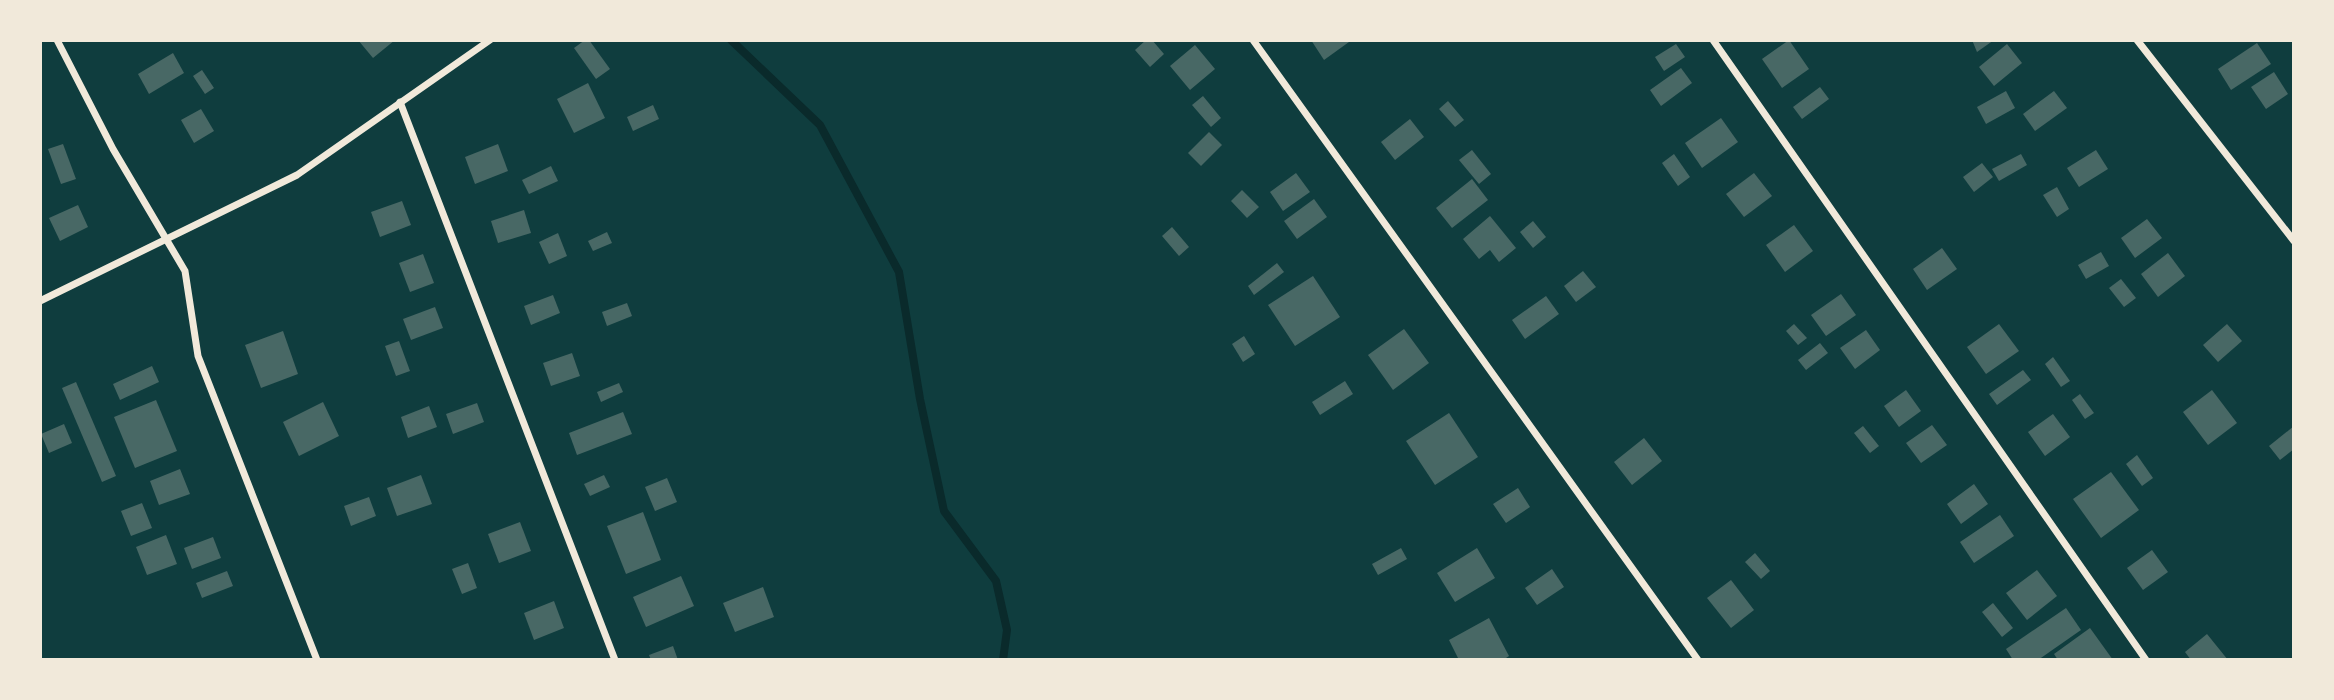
<svg xmlns="http://www.w3.org/2000/svg" width="2334" height="700" font-family="Merriweather,serif">
<style>
.lines{fill:none;stroke-linecap:round;stroke-linejoin:round}
.stream{stroke:#0a2a2b;stroke-width:8}
.building{fill:#486865}
.minor{stroke:#f1e9da;stroke-width:7}
</style>
<rect width="100%" height="100%" fill="#0f3d3e"/>
<g class="lines">
<polyline class="stream" points="731,40 820,125 899,272 920,399 944,511 996,581 1007,630 1003,660"/>
</g>
<g class="building">
<polygon points="358,40 395,40 373,58"/>
<polygon points="585,40 589,40 610,69 596,79 574,48"/>
<polygon points="1146,40 1152,40 1164,54 1150,67 1135,50"/>
<polygon points="1311,40 1348,40 1349,42 1324,60"/>
<polygon points="1789,40 1809,69 1782,88 1762,59"/>
<polygon points="1972,40 1994,40 1977,52"/>
<polygon points="2257,43 2271,64 2231,90 2218,69"/>
<polygon points="1676,44 1685,57 1664,71 1655,57"/>
<polygon points="2007,44 2022,63 1994,86 1979,67"/>
<polygon points="1195,45 1215,69 1190,90 1170,66"/>
<polygon points="173,53 184,73 149,94 138,74"/>
<polygon points="1681,68 1692,83 1661,106 1650,90"/>
<polygon points="202,70 214,88 205,94 193,76"/>
<polygon points="2274,72 2288,94 2266,109 2251,87"/>
<polygon points="588,83 605,118 574,133 557,99"/>
<polygon points="1820,87 1829,99 1802,119 1793,107"/>
<polygon points="2006,91 2015,108 1986,124 1977,107"/>
<polygon points="2054,91 2067,108 2035,131 2023,114"/>
<polygon points="1203,96 1221,118 1211,127 1192,105"/>
<polygon points="1448,101 1464,120 1455,127 1439,109"/>
<polygon points="653,105 659,119 633,131 627,117"/>
<polygon points="201,109 214,131 194,143 181,120"/>
<polygon points="1721,118 1738,142 1702,168 1685,143"/>
<polygon points="1410,119 1424,137 1395,160 1381,142"/>
<polygon points="1209,132 1222,145 1201,166 1188,153"/>
<polygon points="63,144 76,179 61,184 48,149"/>
<polygon points="498,144 508,171 475,184 465,157"/>
<polygon points="1472,150 1491,174 1479,184 1459,160"/>
<polygon points="2096,150 2108,169 2079,187 2067,168"/>
<polygon points="1674,154 1690,177 1678,186 1662,163"/>
<polygon points="2021,154 2027,165 1999,181 1992,169"/>
<polygon points="1982,163 1993,177 1974,192 1963,177"/>
<polygon points="551,166 558,181 529,194 522,180"/>
<polygon points="1296,173 1310,192 1283,211 1270,192"/>
<polygon points="1754,173 1772,196 1744,217 1726,194"/>
<polygon points="1472,179 1488,200 1452,228 1436,208"/>
<polygon points="2057,187 2069,209 2057,217 2043,195"/>
<polygon points="1242,190 1259,207 1247,218 1231,201"/>
<polygon points="1314,199 1327,217 1297,239 1284,221"/>
<polygon points="402,201 411,225 380,237 371,212"/>
<polygon points="78,205 88,227 60,241 49,218"/>
<polygon points="524,210 531,233 498,243 491,221"/>
<polygon points="1490,216 1516,248 1499,262 1490,250 1479,259 1463,239"/>
<polygon points="2147,219 2162,238 2135,258 2121,238"/>
<polygon points="1533,221 1546,237 1533,248 1520,232"/>
<polygon points="1794,225 1813,251 1785,272 1766,245"/>
<polygon points="1172,227 1189,247 1179,256 1162,236"/>
<polygon points="607,232 612,243 593,251 588,241"/>
<polygon points="558,233 567,256 549,264 539,242"/>
<polygon points="1942,248 1957,269 1927,290 1913,269"/>
<polygon points="2101,252 2109,266 2086,279 2078,265"/>
<polygon points="2168,253 2185,276 2158,297 2141,274"/>
<polygon points="423,254 434,283 410,292 399,263"/>
<polygon points="1277,263 1284,272 1254,295 1248,286"/>
<polygon points="1583,271 1596,287 1576,302 1564,286"/>
<polygon points="1313,276 1340,317 1295,346 1268,305"/>
<polygon points="2121,279 2136,298 2124,307 2109,288"/>
<polygon points="1841,294 1856,315 1826,336 1811,315"/>
<polygon points="553,295 560,313 531,325 524,306"/>
<polygon points="1546,296 1559,314 1525,339 1512,320"/>
<polygon points="627,303 632,316 607,326 602,312"/>
<polygon points="435,307 443,328 411,340 403,319"/>
<polygon points="1794,324 1807,338 1798,345 1786,331"/>
<polygon points="1999,324 2019,351 1986,374 1967,347"/>
<polygon points="2227,324 2242,341 2218,362 2203,345"/>
<polygon points="1404,329 1429,363 1393,390 1368,355"/>
<polygon points="1866,330 1880,350 1855,369 1840,348"/>
<polygon points="283,331 298,374 261,388 245,345"/>
<polygon points="1244,336 1255,354 1243,362 1232,344"/>
<polygon points="399,341 410,371 396,376 385,346"/>
<polygon points="1820,343 1828,353 1806,370 1798,360"/>
<polygon points="572,353 580,376 551,386 543,363"/>
<polygon points="2053,357 2070,381 2061,387 2045,364"/>
<polygon points="152,366 159,382 120,400 113,384"/>
<polygon points="2023,370 2031,380 1997,405 1989,394"/>
<polygon points="1345,381 1353,394 1320,415 1312,402"/>
<polygon points="76,382 116,476 102,482 62,388"/>
<polygon points="619,383 623,392 601,402 597,392"/>
<polygon points="1906,390 1921,411 1899,427 1884,406"/>
<polygon points="2212,390 2237,423 2208,445 2183,412"/>
<polygon points="2080,394 2094,413 2085,419 2072,400"/>
<polygon points="156,400 177,451 135,468 114,417"/>
<polygon points="323,402 339,436 299,456 283,422"/>
<polygon points="477,403 484,422 453,434 446,414"/>
<polygon points="429,406 437,427 408,438 401,417"/>
<polygon points="623,412 632,434 577,455 569,433"/>
<polygon points="1449,413 1478,457 1435,485 1406,441"/>
<polygon points="2053,414 2070,437 2045,456 2028,432"/>
<polygon points="64,424 72,443 49,453 41,434"/>
<polygon points="1932,425 1947,445 1921,463 1906,443"/>
<polygon points="1863,426 1879,446 1870,453 1854,433"/>
<polygon points="2294,426 2294,449 2280,460 2269,446"/>
<polygon points="1644,438 1662,461 1632,485 1614,462"/>
<polygon points="2137,455 2153,478 2142,486 2126,464"/>
<polygon points="180,469 190,494 159,505 150,481"/>
<polygon points="2111,472 2139,510 2101,538 2073,499"/>
<polygon points="421,475 432,504 397,516 387,488"/>
<polygon points="604,475 610,487 590,496 584,484"/>
<polygon points="667,478 677,502 655,511 645,487"/>
<polygon points="1974,484 1988,504 1961,524 1947,504"/>
<polygon points="1518,488 1530,507 1506,523 1493,504"/>
<polygon points="369,497 376,516 351,526 344,506"/>
<polygon points="142,503 152,528 131,536 121,511"/>
<polygon points="643,512 661,560 626,574 607,526"/>
<polygon points="2000,515 2014,536 1974,563 1960,542"/>
<polygon points="520,522 531,551 499,563 488,534"/>
<polygon points="166,535 177,564 147,575 136,547"/>
<polygon points="213,537 221,558 192,569 184,548"/>
<polygon points="1401,548 1407,559 1378,575 1372,564"/>
<polygon points="1477,548 1495,578 1455,602 1437,573"/>
<polygon points="2152,550 2168,572 2143,590 2127,568"/>
<polygon points="1755,553 1770,571 1761,579 1745,562"/>
<polygon points="468,563 477,588 462,594 452,569"/>
<polygon points="1552,569 1564,587 1537,605 1525,588"/>
<polygon points="2037,570 2057,596 2027,620 2006,593"/>
<polygon points="227,571 233,586 202,598 196,583"/>
<polygon points="681,576 694,606 646,627 633,597"/>
<polygon points="1731,580 1754,610 1731,628 1707,598"/>
<polygon points="763,587 774,617 735,632 723,603"/>
<polygon points="554,601 564,628 534,640 524,613"/>
<polygon points="1993,603 2013,628 2002,637 1982,612"/>
<polygon points="2066,608 2081,630 2038,660 2013,660 2006,649"/>
<polygon points="1489,618 1509,656 1503,660 1459,660 1449,640"/>
<polygon points="2090,628 2113,660 2058,660 2054,654"/>
<polygon points="2207,634 2228,660 2191,660 2185,652"/>
<polygon points="673,646 678,660 651,660 649,655"/>
</g>
<g class="lines">
<g class="minor">
<polyline points="57,40 113,149 185,271 198,356 317,660"/>
<polyline points="1253,40 1698,660"/>
<polyline points="1713,40 2146,660"/>
<polyline points="2137,40 2294,241"/>
<polyline points="400,102 615,660"/>
<polyline points="40,301 297,175 490,40"/>
</g>
</g>
<rect width="2334" height="700" fill="none" stroke="#f1e9da" stroke-width="84"/>
</svg>
